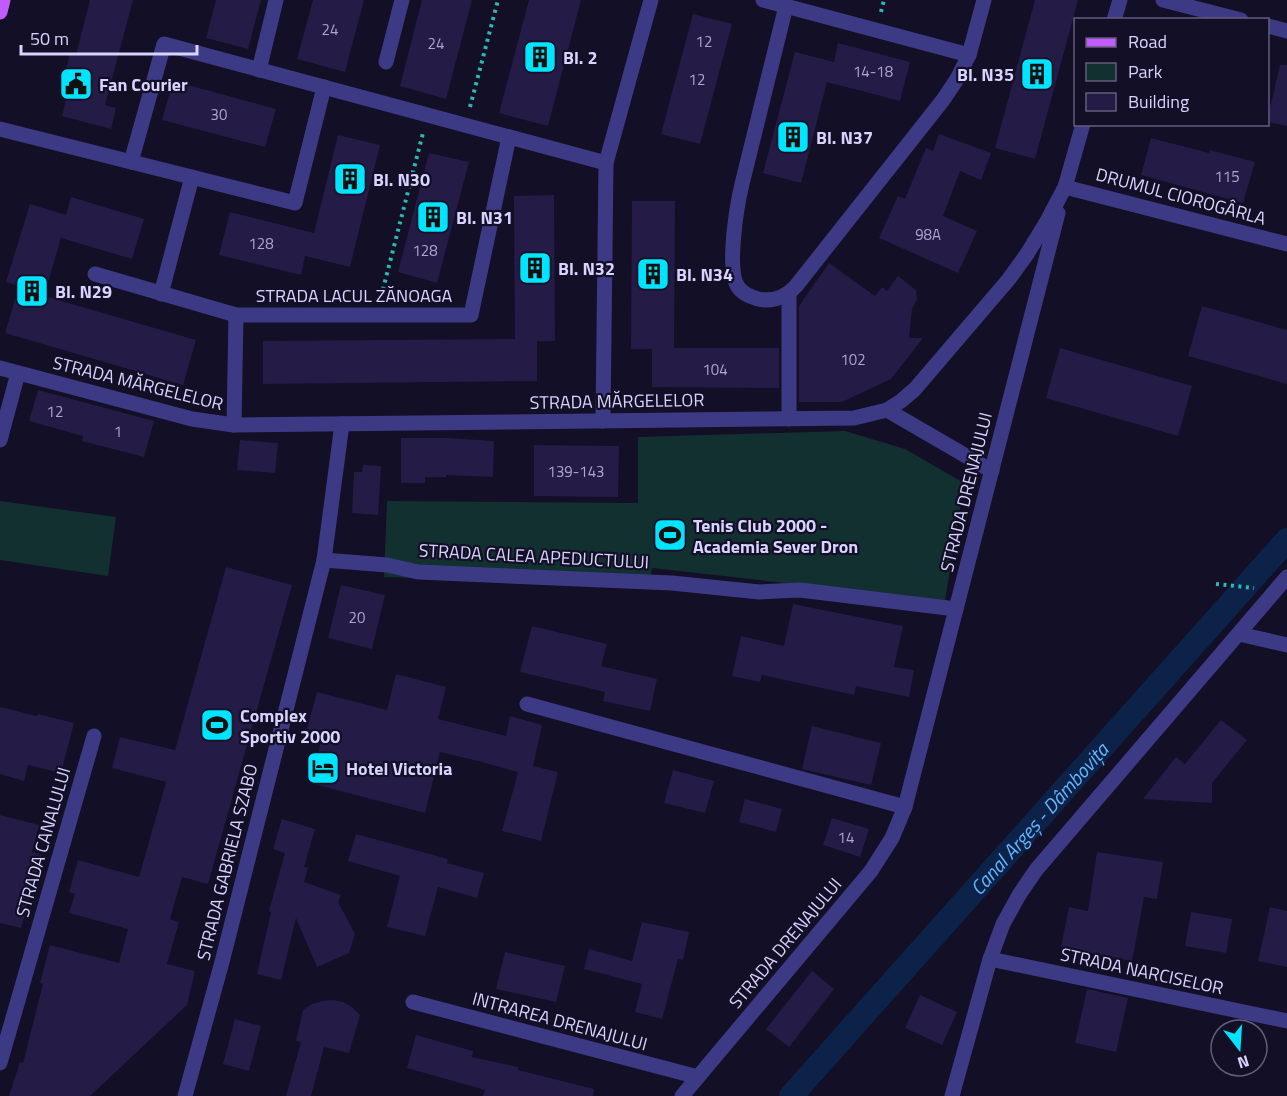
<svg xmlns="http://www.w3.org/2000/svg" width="1287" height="1096" font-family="'Titillium Web',sans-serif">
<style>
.green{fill:#12302f}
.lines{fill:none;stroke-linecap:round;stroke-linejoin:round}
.canal{stroke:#0c2248;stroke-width:24}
.building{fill:#241b47}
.path{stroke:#2fb8b0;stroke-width:4;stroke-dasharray:3 4.5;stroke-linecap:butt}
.minor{stroke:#3d3a85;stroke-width:15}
.major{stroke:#c25bff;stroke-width:15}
.labels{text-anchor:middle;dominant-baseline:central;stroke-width:4.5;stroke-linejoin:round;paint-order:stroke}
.number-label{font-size:15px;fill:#aca6d1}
.poi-label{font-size:18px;font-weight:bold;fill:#d9d4ff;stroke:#130f26;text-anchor:start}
.street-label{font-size:18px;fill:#d9d4ff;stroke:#130f26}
.water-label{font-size:20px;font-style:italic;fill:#62b6ff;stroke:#130f26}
</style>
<rect width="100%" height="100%" fill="#130f26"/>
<g class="green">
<polygon points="845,431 905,449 964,483 945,601 652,568 649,587 384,577 387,501 638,503 638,437"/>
<polygon points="0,501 116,517 108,576 0,560"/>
</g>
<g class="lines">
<path class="canal" id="s1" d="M 791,1096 L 1287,540"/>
</g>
<g class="building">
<polygon points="90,0 133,0 105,105 116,108 111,129 62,116 67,95 60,93 70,53 76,55"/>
<polygon points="216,0 261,0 248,49 206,38"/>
<polygon points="313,0 364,0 345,72 297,59"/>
<polygon points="422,0 472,0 446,99 400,86"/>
<polygon points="529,0 581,0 548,126 499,113"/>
<polygon points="1035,0 1078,0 1035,159 995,148"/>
<polygon points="693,14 732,24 700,144 661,134"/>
<polygon points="838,43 910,62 900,101 827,82 801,183 763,173 795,52 834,62"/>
<polygon points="1280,65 1287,65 1287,126 1268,122 1268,116"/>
<polygon points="173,81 276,109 265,147 162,120"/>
<polygon points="939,134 991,153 981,180 960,171 943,216 977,231 958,273 879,238 898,196 905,199 926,148 933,151"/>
<polygon points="338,135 380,145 350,267 305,256 301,275 219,255 230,212 314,233"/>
<polygon points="1151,138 1209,153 1210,150 1255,162 1243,203 1141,175"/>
<polygon points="429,153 469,162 437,283 398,272"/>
<polygon points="554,195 555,341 537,341 537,381 263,384 263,341 515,339 514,196"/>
<polygon points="71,197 144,219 132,259 61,238 44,296 196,340 183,385 5,333 19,286 6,282 30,204 66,215"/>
<polygon points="632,201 675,201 674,348 779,348 779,388 652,387 652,349 631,349"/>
<polygon points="829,263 875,296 882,287 887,291 898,276 916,290 917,299 912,309 909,338 923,338 891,379 842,402 799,402 799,306"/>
<polygon points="1202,306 1287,330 1287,384 1188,356"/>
<polygon points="1060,348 1192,386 1178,436 1046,398"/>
<polygon points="38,390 154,421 144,457 82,441 83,436 29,421"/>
<polygon points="401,438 447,438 494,441 493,477 446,475 446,477 425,477 425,483 401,483"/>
<polygon points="240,440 278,443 275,473 237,470"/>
<polygon points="534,445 619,446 618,497 534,496"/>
<polygon points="363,465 381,466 378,515 352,513 354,472 362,472"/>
<polygon points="226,567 292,585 208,884 182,877 170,919 179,922 167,964 195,971 187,1005 90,1096 9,1096 20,1062 23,1063 43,984 40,983 50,945 119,963 128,929 69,913 75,894 69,892 78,860 139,877 166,782 112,768 120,737 175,750"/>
<polygon points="341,585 385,595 372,649 328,638"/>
<polygon points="793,604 903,626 894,667 914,670 909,697 856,686 854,695 762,675 760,682 732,676 741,636 784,646"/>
<polygon points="532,626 607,644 601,666 657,679 650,711 603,701 605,692 520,672"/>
<polygon points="396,674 446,687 438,719 506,736 510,716 542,725 533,766 558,772 541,841 502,831 518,772 478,761 440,752 425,813 310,783 323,734 307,729 317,692 387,710"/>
<polygon points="0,707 37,716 38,714 74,723 61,773 28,765 24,781 0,774"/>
<polygon points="1221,720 1247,740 1212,783 1212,803 1143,799 1176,757 1185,764"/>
<polygon points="812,726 881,743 871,785 802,769"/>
<polygon points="673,770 714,781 705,813 664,803"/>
<polygon points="745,799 782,809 776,832 739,822"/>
<polygon points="0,815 39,825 32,852 42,855 21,928 0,923"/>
<polygon points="832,818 869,829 860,857 823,845"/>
<polygon points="282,819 315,829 304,867 308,868 304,882 341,895 338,902 355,934 349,953 317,967 296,918 281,980 257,974 271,912 269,911 285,853 273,849"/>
<polygon points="356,834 448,859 447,863 484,873 477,898 438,887 425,936 387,927 400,876 348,861"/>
<polygon points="1097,852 1163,862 1157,899 1144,897 1132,961 1061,947 1069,907 1088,911"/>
<polygon points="1270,907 1287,911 1287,967 1258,961"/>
<polygon points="1191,912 1232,919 1226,953 1185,946"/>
<polygon points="642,922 689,932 683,960 678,959 662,1019 635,1012 642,984 584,969 589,949 632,961"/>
<polygon points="505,952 565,966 556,1002 496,989"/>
<polygon points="812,971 834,989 789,1047 766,1029"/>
<polygon points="1087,989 1128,998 1116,1052 1075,1043"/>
<polygon points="920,995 957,1012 942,1045 905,1028"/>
<polygon points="334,1000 343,1002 352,1007 360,1015 349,1053 324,1047 311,1096 286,1096 301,1042 296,1041 303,1010 312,1004 322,1001"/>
<polygon points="235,1019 261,1026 249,1071 223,1064"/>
<polygon points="416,1035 473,1051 472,1057 518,1067 518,1070 594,1089 593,1096 483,1096 485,1090 407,1068"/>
</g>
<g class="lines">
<g class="path">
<polyline points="881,12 884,0"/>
<polyline points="470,107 498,0"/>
<polyline points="381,297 423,133"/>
<polyline points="1216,584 1254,588"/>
</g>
<g class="minor">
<polyline points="763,0 969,55"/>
<polyline points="1163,0 1241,20"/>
<path d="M 786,6 L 742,184 C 737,205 726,270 738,287 C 742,293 751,297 758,299 C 773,302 786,297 796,286 L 943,100 L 957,79 L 969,55 L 984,0"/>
<polyline points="1114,20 1120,0"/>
<polyline points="1268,26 1287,31"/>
<polyline points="386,62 402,0"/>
<polyline points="259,70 276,0"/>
<polyline points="0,129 295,203 324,87"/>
<polyline points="131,162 164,44 606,163"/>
<polyline points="1065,187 1287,244"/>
<polyline points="95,274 236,315 471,315 509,137"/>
<polyline points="789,293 789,419"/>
<polyline points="161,294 192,177"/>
<polyline points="0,368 192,419 234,425 854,418 887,410 901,401 915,389 1009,279 1027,254 1046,223 1065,187 1083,124"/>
<polyline points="887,410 992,471"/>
<polyline points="603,421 606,163 651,0"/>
<polyline points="234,425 236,315"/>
<polyline points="0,440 18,373"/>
<polyline points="324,560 387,565 418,572 672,583 759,592 800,590 956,609"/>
<polyline points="1239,634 1287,645"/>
<polyline points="527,704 905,807"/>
<polyline points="990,959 1287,1021"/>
<polyline points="413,1002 698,1077"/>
<polyline points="0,1063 94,736"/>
<polyline points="185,1096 222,962 324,560 342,424"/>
<polyline points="682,1096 871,871 892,838 905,807 1058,213"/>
<polyline points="952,1096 990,959 1003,924 1019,895 1036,870 1287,577"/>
</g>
<polyline class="major" points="0,12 3,0"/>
</g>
<defs>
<symbol id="building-square" viewBox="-11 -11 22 22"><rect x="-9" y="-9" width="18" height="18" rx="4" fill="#00e5ff" stroke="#130f26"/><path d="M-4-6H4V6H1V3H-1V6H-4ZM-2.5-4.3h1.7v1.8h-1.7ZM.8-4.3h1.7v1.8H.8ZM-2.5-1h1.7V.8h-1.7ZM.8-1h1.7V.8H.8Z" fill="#111"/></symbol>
<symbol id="civic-square" viewBox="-11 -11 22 22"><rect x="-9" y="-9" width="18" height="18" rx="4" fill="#00e5ff" stroke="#130f26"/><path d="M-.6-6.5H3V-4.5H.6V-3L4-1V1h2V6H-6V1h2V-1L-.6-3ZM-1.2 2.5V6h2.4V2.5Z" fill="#111"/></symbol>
<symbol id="stadium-square" viewBox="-11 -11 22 22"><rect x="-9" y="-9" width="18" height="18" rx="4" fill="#00e5ff" stroke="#130f26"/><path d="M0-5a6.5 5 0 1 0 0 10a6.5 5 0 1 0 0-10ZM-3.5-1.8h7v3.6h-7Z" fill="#111"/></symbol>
<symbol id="hotel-square" viewBox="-11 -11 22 22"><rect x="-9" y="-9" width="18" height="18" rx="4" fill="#00e5ff" stroke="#130f26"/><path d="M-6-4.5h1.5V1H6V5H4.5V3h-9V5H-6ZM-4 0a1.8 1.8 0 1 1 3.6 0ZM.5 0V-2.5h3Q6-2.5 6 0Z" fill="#111"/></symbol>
</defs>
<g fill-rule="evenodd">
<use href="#building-square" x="521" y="38" width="38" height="38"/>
<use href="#building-square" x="1018" y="55" width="38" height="38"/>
<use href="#civic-square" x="57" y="65" width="38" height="38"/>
<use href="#building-square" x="774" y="118" width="38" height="38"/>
<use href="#building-square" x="331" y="160" width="38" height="38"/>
<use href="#building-square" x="414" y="198" width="38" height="38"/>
<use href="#building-square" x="516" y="249" width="38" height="38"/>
<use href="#building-square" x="634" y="255" width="38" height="38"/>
<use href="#building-square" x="13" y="272" width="38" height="38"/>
<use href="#stadium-square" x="651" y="516" width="38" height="38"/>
<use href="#stadium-square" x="198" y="706" width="38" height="38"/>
<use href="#hotel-square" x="304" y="749" width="38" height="38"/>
</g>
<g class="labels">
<g class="number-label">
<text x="330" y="29">24</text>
<text x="704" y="41">12</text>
<text x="436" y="43">24</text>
<text x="873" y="71">14-18</text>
<text x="697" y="79">12</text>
<text x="219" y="114">30</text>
<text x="1227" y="176">115</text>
<text x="928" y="234">98A</text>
<text x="261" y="243">128</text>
<text x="425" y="250">128</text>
<text x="853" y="359">102</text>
<text x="715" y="369">104</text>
<text x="55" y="411">12</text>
<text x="118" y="431">1</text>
<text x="576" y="471">139-143</text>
<text x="357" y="617">20</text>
<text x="846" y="837">14</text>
</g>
<g class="poi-label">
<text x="563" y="57">Bl. 2</text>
<text x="1014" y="74" text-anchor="end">Bl. N35</text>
<text x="99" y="84">Fan Courier</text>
<text x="816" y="137">Bl. N37</text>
<text x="373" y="179">Bl. N30</text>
<text x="456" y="217">Bl. N31</text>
<text x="558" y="268">Bl. N32</text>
<text x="676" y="274">Bl. N34</text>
<text x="55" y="291">Bl. N29</text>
<text x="693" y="525">Tenis Club 2000 -<tspan x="693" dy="21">Academia Sever Dron</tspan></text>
<text x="240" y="715">Complex<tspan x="240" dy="21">Sportiv 2000</tspan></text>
<text x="346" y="768">Hotel Victoria</text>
</g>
<g class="street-label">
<text transform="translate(1181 196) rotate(15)">DRUMUL CIOROGÂRLA</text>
<text x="354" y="295">STRADA LACUL ZĂNOAGA</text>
<text transform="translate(138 383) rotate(14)">STRADA MĂRGELELOR</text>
<text transform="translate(617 401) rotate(-1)">STRADA MĂRGELELOR</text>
<text transform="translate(966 492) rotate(-76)">STRADA DRENAJULUI</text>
<text transform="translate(534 556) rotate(3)">STRADA CALEA APEDUCTULUI</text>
<text transform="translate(43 842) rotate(-74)">STRADA CANALULUI</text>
<text transform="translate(227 862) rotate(-76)">STRADA GABRIELA SZABO</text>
<text transform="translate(785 943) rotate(-50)">STRADA DRENAJULUI</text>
<text transform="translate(1142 971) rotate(12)">STRADA NARCISELOR</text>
<text transform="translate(560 1021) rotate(15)">INTRAREA DRENAJULUI</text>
</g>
<g class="water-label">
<text stroke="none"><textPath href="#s1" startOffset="372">Canal Argeș - Dâmbovița</textPath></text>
</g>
</g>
<rect x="1074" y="18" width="195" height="108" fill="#130f26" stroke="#625e7d" stroke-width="1.5"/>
<rect x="1086" y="38" width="30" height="9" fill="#c25bff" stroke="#625e7d" stroke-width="1.5"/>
<text x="1128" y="48" font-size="18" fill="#d9d4ff">Road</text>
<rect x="1086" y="63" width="30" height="18" fill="#12302f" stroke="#625e7d" stroke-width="1.5"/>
<text x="1128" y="78" font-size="18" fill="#d9d4ff">Park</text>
<rect x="1086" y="93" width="30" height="18" fill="#241b47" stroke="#625e7d" stroke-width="1.5"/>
<text x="1128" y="108" font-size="18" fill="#d9d4ff">Building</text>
<g transform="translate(1239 1048) rotate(163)"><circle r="28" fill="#130f26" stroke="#625e7d" stroke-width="1.5"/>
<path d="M0-4.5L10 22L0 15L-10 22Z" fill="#00e5ff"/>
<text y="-9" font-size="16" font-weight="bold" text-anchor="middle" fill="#d9d4ff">N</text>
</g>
<path d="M21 45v9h176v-9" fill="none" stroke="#d9d4ff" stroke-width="3"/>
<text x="30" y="45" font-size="18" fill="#d9d4ff" stroke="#130f26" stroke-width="4.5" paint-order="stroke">50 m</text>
</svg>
